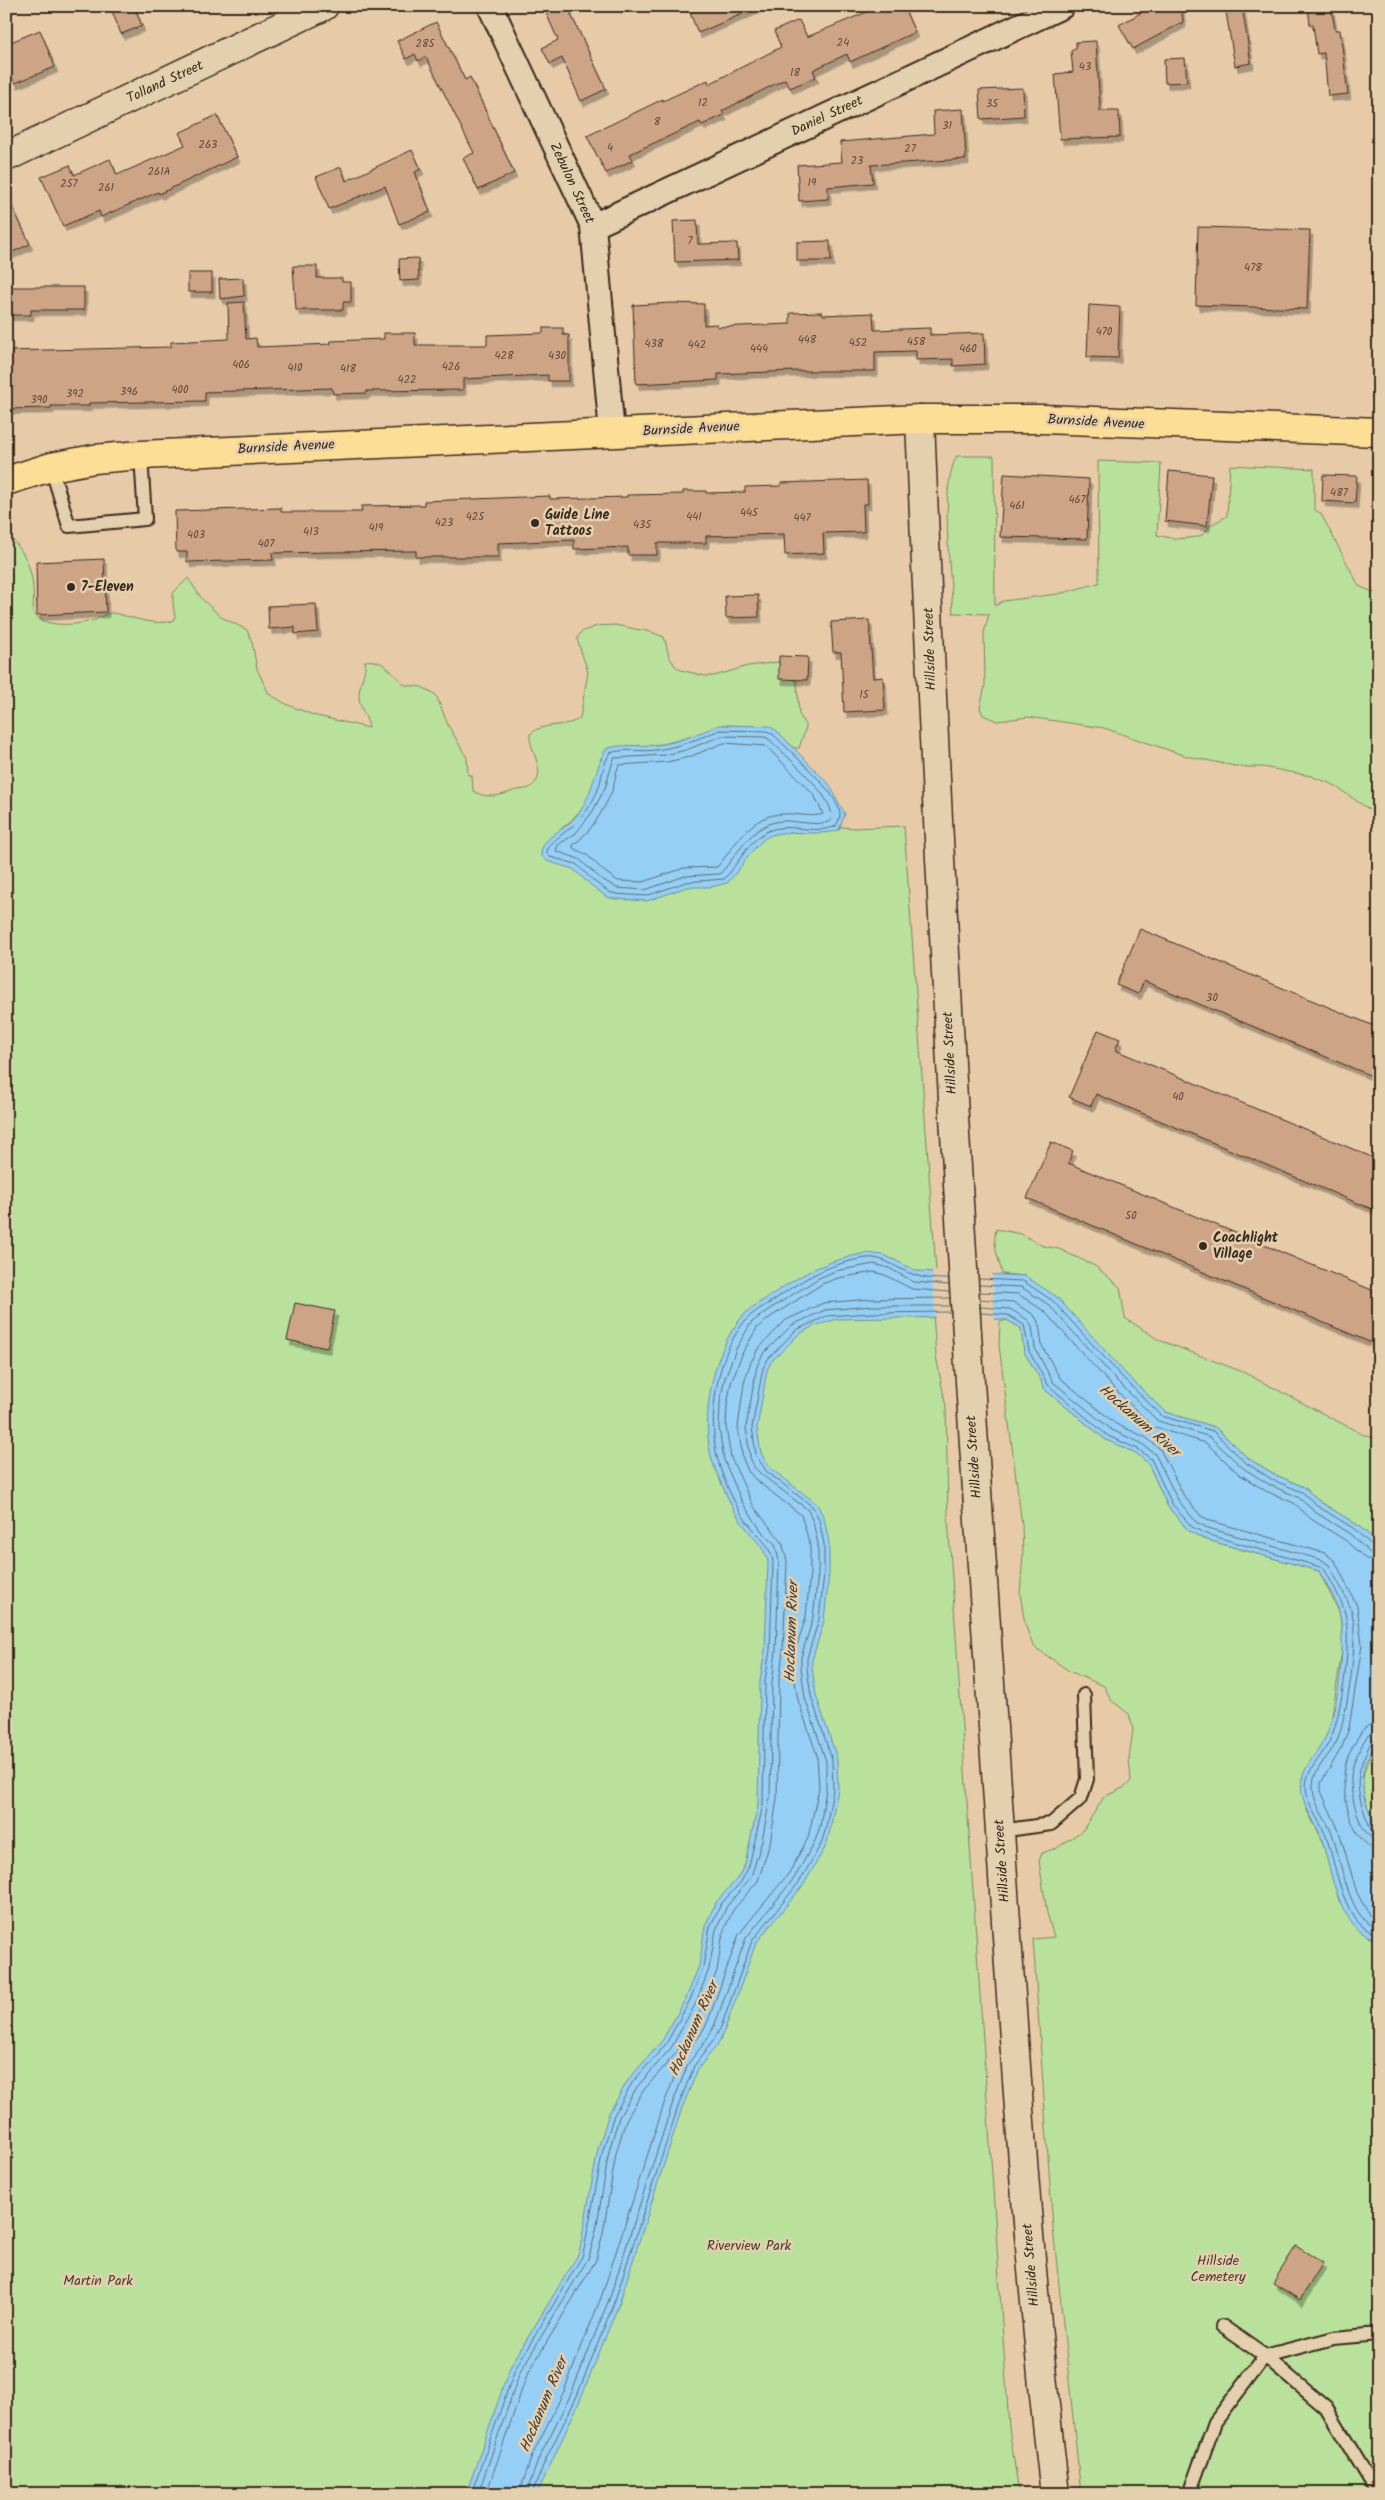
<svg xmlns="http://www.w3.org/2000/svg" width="1385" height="2500" font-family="Kalam,sans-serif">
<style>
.green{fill:#b9e19c;stroke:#7a865d;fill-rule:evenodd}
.water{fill:#95cff5;stroke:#718d9f}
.pier{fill:#e7cba9}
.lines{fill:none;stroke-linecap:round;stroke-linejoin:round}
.shore{stroke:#5f6c74;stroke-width:1}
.building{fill:#cda486;stroke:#3b2a1e;filter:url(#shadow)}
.lane-casing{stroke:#3b2a1e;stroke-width:16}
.street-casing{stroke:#3b2a1e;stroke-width:28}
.secondary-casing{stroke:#3b2a1e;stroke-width:31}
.primary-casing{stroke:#3b2a1e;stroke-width:31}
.lane{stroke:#e4d0ae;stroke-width:12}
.street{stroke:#e4d0ae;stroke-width:24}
.secondary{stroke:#e4d0ae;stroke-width:28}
.primary{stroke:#fdde96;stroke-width:28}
.poi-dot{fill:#3b2a1e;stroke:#e4d0ae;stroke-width:2}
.labels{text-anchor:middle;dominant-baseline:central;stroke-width:5;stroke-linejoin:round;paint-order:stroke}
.number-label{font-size:11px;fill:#604838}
.street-label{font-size:14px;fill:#3b2a1e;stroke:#e4d0ae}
.poi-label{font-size:14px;font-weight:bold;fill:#3b2a1e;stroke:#e4d0ae;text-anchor:start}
.park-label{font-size:14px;fill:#483c2b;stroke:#e4d0ae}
.water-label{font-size:15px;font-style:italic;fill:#443a34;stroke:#e4d0ae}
</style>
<defs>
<filter id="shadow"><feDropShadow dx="3" dy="5.5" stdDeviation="0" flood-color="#0004"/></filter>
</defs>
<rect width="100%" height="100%" fill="#e7cba9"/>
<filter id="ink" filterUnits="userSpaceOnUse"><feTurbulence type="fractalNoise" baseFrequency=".02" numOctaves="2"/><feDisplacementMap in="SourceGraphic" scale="10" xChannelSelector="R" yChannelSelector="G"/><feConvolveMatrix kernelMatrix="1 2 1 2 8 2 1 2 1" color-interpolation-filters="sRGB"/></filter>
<g filter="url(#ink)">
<g class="green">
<path d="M 957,456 L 994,456 L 995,606 L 1003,601 L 1058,594 L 1099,583 L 1098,461 L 1161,463 L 1157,535 L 1175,539 L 1198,537 L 1205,533 L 1209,526 L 1227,516 L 1230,465 L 1314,469 L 1314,509 L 1321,514 L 1359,586 L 1379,595 L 1379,819 L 1367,808 L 1332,784 L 1311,776 L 1263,767 L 1240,767 L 1186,756 L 1104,728 L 1028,717 L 997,721 L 983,715 L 980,708 L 985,686 L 984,633 L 989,614 L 953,613 C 951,576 939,485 957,456 Z"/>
<path d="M 6,533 C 31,556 35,580 33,612 C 42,629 79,625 95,620 C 101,618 106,612 113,613 C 133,617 151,626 173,621 L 175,617 L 173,605 L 173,593 L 188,578 L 202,599 L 221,617 L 247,630 L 252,642 L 257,669 L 269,694 L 288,705 L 313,715 L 369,728 C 367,715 358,707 359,693 C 360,682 366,673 365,661 C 385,658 392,675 405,685 L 422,687 L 436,695 L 448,725 L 467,758 L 468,775 L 472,775 L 473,791 C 484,798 498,797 510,792 C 516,789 524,790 529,788 C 551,776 528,750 530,734 C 544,721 566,729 580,718 L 588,672 L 577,639 L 581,632 L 597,626 L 615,625 L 651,632 L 664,637 L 669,656 L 675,666 L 681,670 L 705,676 L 714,676 L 748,666 L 778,662 L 797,682 L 799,714 L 806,727 L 799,748 L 794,748 L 777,731 L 753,726 L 723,725 L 683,739 L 663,744 L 609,748 L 606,750 L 600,760 L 840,829 L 841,827 L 855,828 L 904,826 L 937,1284 L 931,1285 L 936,1356 L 946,1407 L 948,1518 L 1009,2427 L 1019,2494 L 6,2494 ZM 579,812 L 582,875 L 543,846 C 554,833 568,825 579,812 Z"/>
<path d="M 996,1229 L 1021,1234 L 1043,1246 L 1059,1249 L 1095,1266 L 1120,1287 L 1125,1318 L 1159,1340 L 1243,1372 L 1364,1435 L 1379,1440 L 1379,1547 L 1374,1539 L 1356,1524 L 1322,1503 L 1304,1487 L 1276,1475 L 1249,1459 L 1215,1427 L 1165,1412 L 1025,1276 L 1002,1274 C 999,1259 992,1244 996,1229 Z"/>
<polygon points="1007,1320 1021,1328 1024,1352 1041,1380 1043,1388 1106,1440 1136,1453 1148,1463 1168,1507 1189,1531 1204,1539 1319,1571 1340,1614 1343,1644 1331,1722 1326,1738 1302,1778 1306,1809 1321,1837 1339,1901 1369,1938 1379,1939 1379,2494 1081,2494 1053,2228 1033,1939 1054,1937 1047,1913 1039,1861 1042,1853 1057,1848 1083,1830 1104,1797 1125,1787 1131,1781 1129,1758 1133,1729 1129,1714 1111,1700 1104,1686 1069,1671 1033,1646 1025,1624 1020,1594 1023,1554 1022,1525 999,1345 1000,1322"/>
<path d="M 1379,1738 L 1379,1835 C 1361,1791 1354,1783 1379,1738 Z"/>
</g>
<g class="water">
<path d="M 719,725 L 769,726 L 777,731 L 829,784 L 845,814 L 839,830 C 816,838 781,826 764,839 C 749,852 741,869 727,883 L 711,887 L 687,887 L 647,901 L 615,899 L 607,897 L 592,886 L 573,869 L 547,861 L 541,855 C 541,837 563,831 574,819 C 593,797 593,773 606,749 C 622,743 639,747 656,745 C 678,743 699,733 719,725 Z"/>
<path d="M 866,1253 L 884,1255 L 917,1271 L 1025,1276 L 1057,1297 L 1125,1373 L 1165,1412 L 1215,1427 L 1249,1459 L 1276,1475 L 1304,1487 L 1322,1503 L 1356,1524 L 1374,1539 L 1379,1547 L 1379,1738 L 1365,1762 L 1362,1778 L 1364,1798 L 1379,1835 L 1379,1939 C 1340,1936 1331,1870 1322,1840 C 1315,1819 1298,1802 1302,1779 C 1305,1764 1320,1750 1326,1736 C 1338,1708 1346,1646 1340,1616 C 1338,1601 1326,1585 1319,1571 L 1204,1539 L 1189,1531 L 1168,1507 L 1148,1463 L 1136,1453 L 1106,1440 L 1043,1388 L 1041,1380 L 1024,1352 L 1021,1328 L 1007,1320 L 961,1317 L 837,1319 L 814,1326 L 799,1334 L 771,1362 L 767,1370 L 757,1428 L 761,1453 L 769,1467 L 817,1504 L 824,1518 L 829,1543 L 829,1574 L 824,1621 L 812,1660 L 812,1668 L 816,1695 L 837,1759 L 838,1789 L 830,1830 L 826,1846 L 804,1884 L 756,1943 L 725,2029 L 718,2044 L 698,2069 L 682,2108 L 620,2301 L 581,2398 L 537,2494 L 466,2494 L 510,2367 L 579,2253 L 598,2149 L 609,2113 L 628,2080 L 662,2041 L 686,1998 L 699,1966 L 705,1926 L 716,1902 L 737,1879 L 745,1864 L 758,1805 L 760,1681 L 765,1650 L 768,1562 C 766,1547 745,1530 737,1515 C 729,1502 722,1485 716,1471 C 697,1428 711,1351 743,1316 C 751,1306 763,1301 773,1294 C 808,1270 824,1262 866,1253 Z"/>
</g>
<polygon class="pier" points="932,1270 992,1271 995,1322 935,1320"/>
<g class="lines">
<g class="shore">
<path d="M 720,730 L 767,731 L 774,735 C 789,751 839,793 840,814 C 840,818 838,822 836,826 C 813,836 786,820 764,833 C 746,844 738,865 724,879 L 686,882 L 646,896 L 616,894 L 609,892 L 595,882 L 576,864 L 550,857 L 547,853 C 547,842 573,828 581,818 C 589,808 597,795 600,783 C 603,772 604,763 610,753 C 625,748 641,752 657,750 C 679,747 700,738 720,730 Z"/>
<path d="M 722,736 L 765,737 L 770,740 C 784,755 839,799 831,821 C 818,826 802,822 788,821 C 754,819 740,852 720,874 L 685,876 L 645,890 L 617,888 L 600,878 L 579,859 L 556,851 L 558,845 L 576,833 L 593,811 L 605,788 L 614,758 L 665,755 L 686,750 Z"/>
<path d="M 724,743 L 766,746 L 814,795 L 823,814 C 811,818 797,813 784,814 C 750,814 737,844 717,867 L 684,868 L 643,882 L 618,881 L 605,872 L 587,855 L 573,848 L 573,845 C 591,832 603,812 612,791 C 615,783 615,773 619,765 L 667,762 L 689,757 Z"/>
<polyline points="979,1279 1023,1281 1053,1301 1122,1377 1162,1416 1213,1431 1246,1463 1273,1480 1302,1492 1319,1507 1353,1528 1374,1547 1379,1549"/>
<polyline points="979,1285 1021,1287 1049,1305 1117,1381 1158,1421 1210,1437 1243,1468 1270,1485 1298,1497 1315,1512 1350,1534 1370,1553 1379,1555"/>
<polyline points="980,1292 1018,1294 1044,1311 1112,1386 1153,1427 1206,1443 1239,1474 1266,1491 1294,1503 1311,1519 1345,1540 1366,1559 1379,1562"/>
<polyline points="980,1299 1013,1302 1034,1315 1039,1323 1042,1346 1060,1378 1116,1424 1145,1437 1160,1449 1184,1496 1201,1516 1211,1521 1325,1553 1335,1561 1357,1606 1362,1645 1349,1728 1342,1747 1321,1783 1321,1791 1339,1831 1357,1893 1370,1916 1379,1920"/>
<path d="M 980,1307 L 1010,1309 L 1028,1320 L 1032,1327 L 1035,1348 L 1053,1382 L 1112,1430 L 1141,1443 L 1155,1454 L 1178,1500 L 1196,1522 L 1208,1528 L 1322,1560 L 1329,1565 C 1336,1579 1345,1594 1351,1609 C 1360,1637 1347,1714 1337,1741 C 1331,1754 1314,1769 1313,1784 C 1312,1803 1325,1817 1332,1833 C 1340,1856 1349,1925 1379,1928"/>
<path d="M 981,1313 L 1008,1315 L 1024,1325 L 1029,1351 L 1048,1385 L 1108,1436 L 1138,1449 L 1151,1459 L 1172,1504 L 1192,1527 L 1206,1534 L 1324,1568 C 1331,1582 1341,1598 1345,1613 C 1352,1640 1342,1714 1330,1740 C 1324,1753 1311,1766 1307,1779 C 1302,1800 1319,1818 1326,1836 C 1336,1863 1343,1930 1379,1934"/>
<path d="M 1379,1723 C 1366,1723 1361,1731 1356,1741 C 1349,1752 1344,1764 1344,1778 C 1343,1798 1353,1848 1379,1849"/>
<path d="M 1379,1731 C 1369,1731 1366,1737 1362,1745 C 1357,1755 1351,1766 1351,1778 C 1350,1794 1360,1840 1379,1841"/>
<path d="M 1379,1737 L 1373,1739 C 1351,1778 1356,1793 1372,1832 L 1379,1835"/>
<path d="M 471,2494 L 515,2369 L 583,2255 L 603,2150 L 614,2115 L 632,2083 L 666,2044 L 690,2000 L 703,1967 L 710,1927 L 721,1904 L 741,1882 L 749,1866 L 763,1805 L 765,1681 L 770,1650 L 773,1562 C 771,1544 752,1530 742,1515 C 734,1502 723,1479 719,1464 C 706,1422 716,1353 746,1320 C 755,1310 767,1305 777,1298 C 804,1278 831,1263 866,1258 C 886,1256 897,1270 915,1275 C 925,1279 938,1279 949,1279"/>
<polyline points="478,2494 520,2372 589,2257 596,2231 609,2151 619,2117 637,2087 671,2048 696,2003 709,1969 716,1930 727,1906 751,1877 762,1841 770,1798 772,1682 776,1651 779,1561 775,1544 763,1533 742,1502 724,1460 719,1428 720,1404 724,1381 736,1349 751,1323 768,1310 819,1278 835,1271 874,1264 889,1268 914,1282 949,1285"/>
<polyline points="486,2494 527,2375 596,2260 603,2233 616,2153 626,2120 643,2091 677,2052 703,2006 717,1971 723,1932 733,1910 758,1881 770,1843 777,1799 779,1682 783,1651 787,1561 782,1542 754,1507 731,1458 726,1427 727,1405 731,1383 743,1352 757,1328 772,1316 822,1284 838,1278 874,1272 885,1275 912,1289 949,1292"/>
<polyline points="519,2494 532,2456 564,2391 602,2295 665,2101 682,2059 701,2034 708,2021 739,1934 789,1873 808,1838 819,1788 817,1755 798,1700 793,1669 794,1655 806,1617 810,1573 810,1545 801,1515 756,1480 748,1471 743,1459 738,1427 744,1383 750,1364 758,1349 786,1320 823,1303 871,1299 950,1298"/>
<polyline points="526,2494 539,2458 571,2394 610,2297 672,2105 688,2064 708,2038 715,2024 746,1938 795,1877 815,1841 820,1827 826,1789 826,1761 805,1698 801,1668 801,1657 813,1618 818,1573 818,1544 813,1522 808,1510 762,1475 754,1467 750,1457 746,1427 757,1366 763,1354 792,1325 825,1310 872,1306 950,1306"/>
<polyline points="532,2494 545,2461 577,2396 615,2300 678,2107 694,2066 713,2041 721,2027 752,1941 800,1881 821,1844 826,1828 833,1789 832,1760 811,1696 807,1668 807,1658 819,1619 824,1574 824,1544 819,1520 813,1507 766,1471 756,1455 752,1427 763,1368 768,1359 796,1330 827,1316 872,1313 951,1312"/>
</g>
</g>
<g class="building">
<polygon points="110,6 134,6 142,26 121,34"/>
<polygon points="543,6 567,6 606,89 581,101 562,58 550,64 542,48 558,40"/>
<polygon points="707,6 761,6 698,33 690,13"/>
<polygon points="881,6 903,6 915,32 850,62 847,54 813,70 816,77 790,88 785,79 722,111 724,115 702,125 700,122 630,154 633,160 606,173 587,136 663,99 663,101 708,80 709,84 781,47 774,31 799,20 807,37"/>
<polygon points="1153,6 1181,6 1183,22 1133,49 1119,25"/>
<polygon points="1225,6 1242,6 1251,63 1235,66"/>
<polygon points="1308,6 1331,6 1335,30 1340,30 1348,94 1328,96 1324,53 1317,54 1313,25 1310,25"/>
<polygon points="436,22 465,80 470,77 514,173 478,190 463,158 474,153 426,57 418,61 415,54 406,59 397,41"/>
<polygon points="40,30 55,67 15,83 6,63 6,44"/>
<polygon points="1096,41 1100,111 1119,111 1120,137 1060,139 1055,74 1073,72 1071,51 1076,48 1076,42"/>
<polygon points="1185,58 1187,82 1165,83 1164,59"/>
<polygon points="1023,88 1024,116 981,119 979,90"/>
<polygon points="963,109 966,159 871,165 873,183 828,187 828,199 799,201 797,165 842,162 840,142 934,134 933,111"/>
<polygon points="217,115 237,157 159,194 158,192 101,217 99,211 63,226 41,177 70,165 74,175 110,159 117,175 185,145 179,133"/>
<polygon points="412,150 421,169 415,172 430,212 399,224 385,186 329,209 316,177 341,167 346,181"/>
<polygon points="6,193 30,244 6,255"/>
<polygon points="697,220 698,244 737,243 738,260 675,262 673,221"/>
<polygon points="1198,227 1310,230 1307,309 1196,305"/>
<polygon points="830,241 831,261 797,261 797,242"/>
<polygon points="418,258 419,280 400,281 399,259"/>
<polygon points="293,266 317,266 317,278 342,278 342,282 351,282 351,302 343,302 343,310 296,310"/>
<rect x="188" y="273" width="24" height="19"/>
<polygon points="243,278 244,296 220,299 219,279"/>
<polygon points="9,287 84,287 84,310 31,310 31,315 9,315"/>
<polygon points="244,302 246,339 256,338 257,347 331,344 330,341 384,339 384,333 415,333 415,345 487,345 487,335 543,333 543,328 563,328 563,335 569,335 569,381 548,381 548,375 463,379 463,390 367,391 367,393 333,394 332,388 205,392 205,401 89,403 89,406 51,406 51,408 6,409 6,351 171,347 171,342 229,339 228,303"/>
<polygon points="672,303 704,304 704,325 717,324 717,327 790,324 790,313 822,312 823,315 873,313 874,330 930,328 930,335 984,333 985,364 953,366 953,359 916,360 916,351 875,352 875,371 796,371 718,374 718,380 636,384 633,305"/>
<polygon points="1089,305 1120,307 1118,358 1087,357"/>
<polygon points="1169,471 1212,475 1207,526 1165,521"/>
<polygon points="1004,474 1089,479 1087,539 1000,537"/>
<polygon points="1323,475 1357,476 1355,503 1322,501"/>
<polygon points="867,480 868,504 863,504 864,532 823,533 824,553 785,555 784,534 706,536 706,543 657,543 657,555 628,555 628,547 574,549 574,540 498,543 498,557 416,557 416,551 333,552 272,553 273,560 187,562 187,552 176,552 175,511 281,508 281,512 362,512 361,506 424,505 424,501 550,496 550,499 627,497 627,495 683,494 683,491 706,491 706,493 745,492 745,487 781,486 781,483"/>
<polygon points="104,559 106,612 37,615 36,562"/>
<polygon points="758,595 759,617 726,618 725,596"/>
<polygon points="316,604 318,632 295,634 295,627 269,629 268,606"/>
<polygon points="869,620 873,678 883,677 885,710 844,712 841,652 833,652 831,622"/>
<polygon points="779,656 808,657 807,680 779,679"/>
<polygon points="1140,929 1379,1028 1379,1079 1144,981 1138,994 1116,985"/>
<polygon points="1098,1030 1120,1039 1115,1050 1379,1160 1379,1212 1096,1094 1091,1106 1069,1097"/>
<polygon points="1051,1142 1073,1151 1068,1163 1379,1293 1379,1346 1027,1198"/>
<polygon points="295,1303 335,1311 327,1348 287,1340"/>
<polygon points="1296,2246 1323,2263 1300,2300 1273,2283"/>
</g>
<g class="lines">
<defs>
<g id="lane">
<polyline points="51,467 69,526 145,519 141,455"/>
<polyline points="1000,1831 1051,1824 1081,1798 1087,1779 1084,1695"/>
<polyline points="1265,2356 1326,2408 1378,2494"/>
<polyline points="1265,2356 1334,2338 1379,2334"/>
<polyline points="1189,2494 1215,2422 1265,2356 1222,2326"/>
</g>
<g id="street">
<polyline points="490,6 593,226 612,433"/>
<polyline points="593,226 1062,6"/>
</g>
<g id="secondary">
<polyline points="6,157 324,6"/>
<path d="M 920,419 C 937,851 962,1282 992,1713 C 1010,1973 1024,2234 1055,2494"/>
</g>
<polyline id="primary" points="6,481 51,467 94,459 141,455 920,419 1043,419 1379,432"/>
</defs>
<use href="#lane" class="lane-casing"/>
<use href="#street" class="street-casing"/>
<use href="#secondary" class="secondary-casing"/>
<use href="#primary" class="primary-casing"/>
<use href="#lane" class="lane"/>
<use href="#street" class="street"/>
<use href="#secondary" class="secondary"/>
<use href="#primary" class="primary"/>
</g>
</g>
<g class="poi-dot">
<circle cx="535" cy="523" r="5"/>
<circle cx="71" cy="587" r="5"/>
<circle cx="1203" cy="1246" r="5"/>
</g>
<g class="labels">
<g class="number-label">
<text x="843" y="43">24</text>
<text x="425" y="44">285</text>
<text x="1085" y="67">43</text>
<text x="795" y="73">18</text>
<text x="703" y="103">12</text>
<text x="992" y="104">35</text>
<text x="657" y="122">8</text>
<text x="947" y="126">31</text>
<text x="208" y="145">263</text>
<text x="610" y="148">4</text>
<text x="910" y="149">27</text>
<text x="857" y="161">23</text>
<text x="159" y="172">261A</text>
<text x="812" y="183">19</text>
<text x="69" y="184">257</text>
<text x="106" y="188">261</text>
<text x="690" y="241">7</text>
<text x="1253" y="268">478</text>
<text x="1104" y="332">470</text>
<text x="807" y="340">448</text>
<text x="916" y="342">458</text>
<text x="858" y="343">452</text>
<text x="654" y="344">438</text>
<text x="697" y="345">442</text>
<text x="759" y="349">444</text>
<text x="968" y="349">460</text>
<text x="504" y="356">428</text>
<text x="557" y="356">430</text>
<text x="241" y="365">406</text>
<text x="451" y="367">426</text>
<text x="295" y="368">410</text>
<text x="348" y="369">418</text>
<text x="407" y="380">422</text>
<text x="180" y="390">400</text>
<text x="129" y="392">396</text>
<text x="75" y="394">392</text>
<text x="39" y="400">390</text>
<text x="1339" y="493">487</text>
<text x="1077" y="500">467</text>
<text x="1017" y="506">461</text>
<text x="749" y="513">445</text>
<text x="475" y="517">425</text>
<text x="694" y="517">441</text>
<text x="802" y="518">447</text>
<text x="444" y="523">423</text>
<text x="642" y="525">435</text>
<text x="376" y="528">419</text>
<text x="311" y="532">413</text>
<text x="196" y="535">403</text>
<text x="266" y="544">407</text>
<text x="864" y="695">15</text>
<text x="1212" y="998">30</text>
<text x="1178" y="1097">40</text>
<text x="1131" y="1216">50</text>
</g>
<g class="street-label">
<text transform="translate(165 82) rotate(-25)">Tolland Street</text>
<text transform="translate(827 116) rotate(-25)">Daniel Street</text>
<text transform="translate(572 183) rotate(65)">Zebulon Street</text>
<text transform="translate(1096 422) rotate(3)">Burnside Avenue</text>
<text transform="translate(691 429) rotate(-3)">Burnside Avenue</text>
<text transform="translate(286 447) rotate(-3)">Burnside Avenue</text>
<text transform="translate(930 649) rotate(-92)">Hillside Street</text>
<text transform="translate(950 1053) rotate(-93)">Hillside Street</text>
<text transform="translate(974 1457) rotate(-94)">Hillside Street</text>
<text transform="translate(1002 1861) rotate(-94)">Hillside Street</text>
<text transform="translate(1031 2265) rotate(-95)">Hillside Street</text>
</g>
<g class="poi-label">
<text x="545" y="515">Guide Line<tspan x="545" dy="16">Tattoos</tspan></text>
<text x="81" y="587">7-Eleven</text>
<text x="1213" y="1238">Coachlight<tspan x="1213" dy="16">Village</tspan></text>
</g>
<g class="park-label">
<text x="749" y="2246">Riverview Park</text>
<text x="1218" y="2261">Hillside<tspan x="1218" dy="16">Cemetery</tspan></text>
<text x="98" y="2281">Martin Park</text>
</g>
<g class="water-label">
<text transform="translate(1139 1421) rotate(41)">Hockanum River</text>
<text transform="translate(792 1632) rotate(-88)">Hockanum River</text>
<text transform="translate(694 2029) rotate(-66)">Hockanum River</text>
<text transform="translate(544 2405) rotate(-67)">Hockanum River</text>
</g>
</g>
<rect width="1385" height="2500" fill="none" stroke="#e4d0ae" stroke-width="25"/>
<rect x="12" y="12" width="1360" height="2475" fill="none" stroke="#3b2a1e" stroke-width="2" filter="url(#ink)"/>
</svg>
